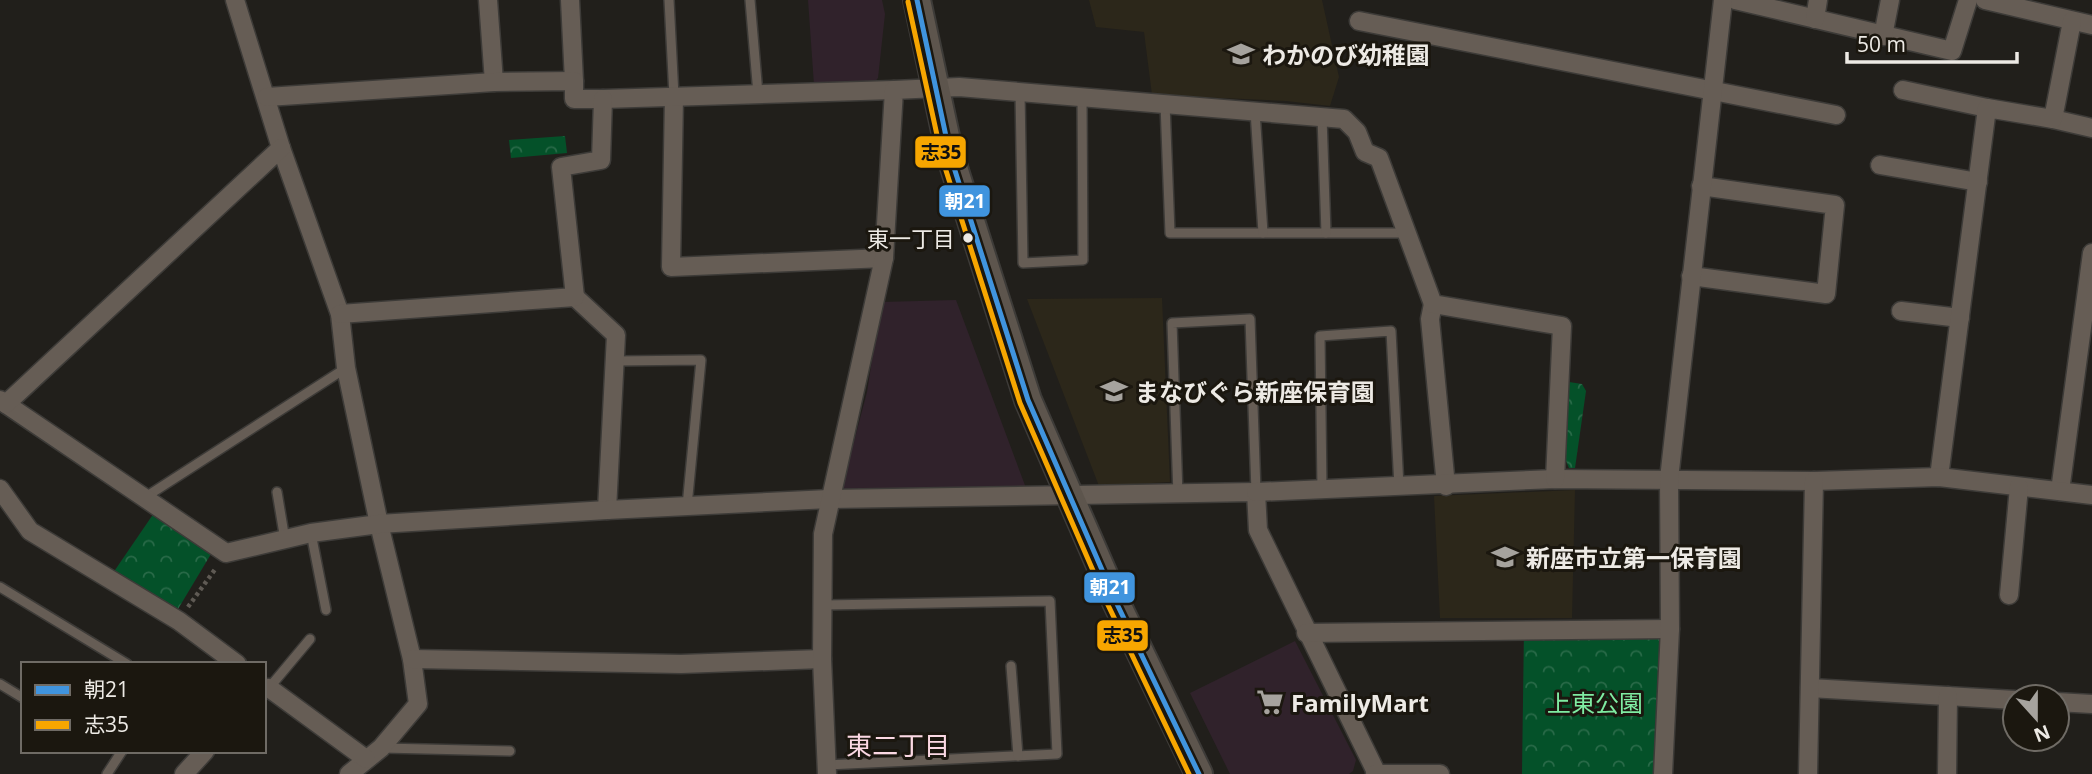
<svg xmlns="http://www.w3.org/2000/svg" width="2092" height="774" font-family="'Open Sans','Noto Sans JP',sans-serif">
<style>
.commercial{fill:#30222b}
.built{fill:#2c271a}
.forest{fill:url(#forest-crowns)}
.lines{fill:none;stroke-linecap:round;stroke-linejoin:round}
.lane-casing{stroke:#3d3b38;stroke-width:12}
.street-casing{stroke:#3d3b38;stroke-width:21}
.secondary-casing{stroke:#3d3b38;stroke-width:30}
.path{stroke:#5f5a54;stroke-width:4.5;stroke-dasharray:3.5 3.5;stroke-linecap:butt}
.lane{stroke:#665d55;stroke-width:9}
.street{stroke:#665d55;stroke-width:18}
.secondary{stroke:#5d554d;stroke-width:26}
.bus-1-casing{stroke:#1b170f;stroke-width:10}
.bus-2-casing{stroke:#1b170f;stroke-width:10}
.bus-1{stroke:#4094de;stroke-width:5}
.bus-2{stroke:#f7a600;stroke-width:5}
.bus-dot{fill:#edeae5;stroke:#1b170f;stroke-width:2.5}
.labels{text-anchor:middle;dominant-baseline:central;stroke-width:6;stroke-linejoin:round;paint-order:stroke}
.bus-label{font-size:22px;fill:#edeae5;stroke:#1b170f;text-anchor:end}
.poi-label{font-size:24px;font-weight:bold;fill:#edeae5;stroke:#1b170f;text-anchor:start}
.park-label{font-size:24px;fill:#7feca2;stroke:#1b170f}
.neighbourhood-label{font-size:26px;fill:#fbd8e3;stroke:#1b170f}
.line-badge{stroke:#1b170f;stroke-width:2.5}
.badge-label{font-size:19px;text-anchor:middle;font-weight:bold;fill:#fff}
.pale-badge-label{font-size:19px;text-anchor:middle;font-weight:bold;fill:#111}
</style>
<defs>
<pattern id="forest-crowns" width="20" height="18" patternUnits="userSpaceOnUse" patternTransform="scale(1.75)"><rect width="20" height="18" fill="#045129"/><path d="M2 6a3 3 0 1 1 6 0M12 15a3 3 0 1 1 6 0" fill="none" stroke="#296a48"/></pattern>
</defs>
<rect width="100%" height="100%" fill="#211f1b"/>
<g class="commercial">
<polygon points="808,0 882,0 885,14 878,78 873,84 814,85"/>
<polygon points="956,300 1026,488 851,493 842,487 867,392 881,302"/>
<polygon points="1295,641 1356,760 1353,771 1349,774 1230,774 1190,693"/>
</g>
<g class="built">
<polygon points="1089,0 1322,0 1339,77 1330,106 1286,101 1152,95 1144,32 1096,27"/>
<polygon points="1162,298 1170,482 1099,486 1027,299"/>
<polygon points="1575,490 1572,618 1440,618 1434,496"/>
</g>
<g class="forest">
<polygon points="565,136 567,153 511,158 509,140"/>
<polygon points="1569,382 1582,384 1586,391 1575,468 1569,468 1564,456"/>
<polygon points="154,513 211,554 175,614 113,573"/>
<polygon points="1524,629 1670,629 1663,774 1522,774"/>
</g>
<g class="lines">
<defs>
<g id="lane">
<polyline points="669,0 674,96"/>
<polyline points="750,0 758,94"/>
<polyline points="1020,93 1023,263 1083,260 1082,98"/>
<polyline points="1165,104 1170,233 1407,233"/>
<polyline points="1255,111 1263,233"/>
<polyline points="1322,117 1326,233"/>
<polyline points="616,361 701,360 687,506"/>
<polyline points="1322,489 1320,336 1391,331 1399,487"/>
<polyline points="277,492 285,540"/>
<polyline points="1178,495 1172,323 1250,319 1256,492"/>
<polyline points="144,498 346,368"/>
<polyline points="311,533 326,610"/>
<polyline points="0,587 127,664"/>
<polyline points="825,605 1050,601 1057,754 827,765"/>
<polyline points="1011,666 1018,756"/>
<polyline points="0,684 23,698"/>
<polyline points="269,688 310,639"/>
<polyline points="383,748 510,751"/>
<polyline points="107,774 122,751"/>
</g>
<g id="street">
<polyline points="235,0 281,148 340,314 346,368 379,524 412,659 418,704 381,748 349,774"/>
<polyline points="488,0 494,82"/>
<polyline points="570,0 574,81"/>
<polyline points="1735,0 1952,51 1968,0"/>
<polyline points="1985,0 2092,25"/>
<polyline points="1815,19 1818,0"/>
<polyline points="1359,21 1836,115"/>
<polyline points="1883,36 1890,0"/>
<polyline points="1903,90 1987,108"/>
<polyline points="674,96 671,267 884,258"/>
<polyline points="267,97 494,82 574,81 574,99 603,99 894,90"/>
<polyline points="2053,119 2092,128"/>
<polyline points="1880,165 1978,182"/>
<polyline points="1691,276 1826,294 1835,205 1701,186"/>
<polyline points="575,297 616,335 607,510"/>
<polyline points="1433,304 1430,319 1446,486"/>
<polyline points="1901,311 1960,318"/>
<polyline points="340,314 575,297 561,167 601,160 603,99"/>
<polyline points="0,400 226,553 311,533 379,524 607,510 829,499 1256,492 1258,530 1377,774"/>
<polyline points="6,404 281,148"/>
<polyline points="1939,477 1987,108 2053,119 2072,21"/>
<polyline points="0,489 30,531 179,621 237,664"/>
<polyline points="2060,491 2092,253"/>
<polyline points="1256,492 1555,479 1814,481 1939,477 2092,495"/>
<polyline points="2009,595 2019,487"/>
<polyline points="1306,633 1670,629"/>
<polyline points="412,659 681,664 822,659"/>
<polyline points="269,688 366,759"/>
<polyline points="1810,688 2015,700"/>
<polyline points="2057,702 2092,704"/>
<polyline points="184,774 205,751"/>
<polyline points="827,774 822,659 823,534 884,258 894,90 959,87 1344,119 1357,132 1365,152 1379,158 1433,304 1562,326 1555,479"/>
<polyline points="1375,774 1440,774"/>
<polyline points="1663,774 1670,629 1669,479 1723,0"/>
<polyline points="1808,774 1814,481"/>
<polyline points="1947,774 1948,696"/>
</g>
<polyline id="secondary" points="917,0 950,155 1028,400 1116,602 1199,774"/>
</defs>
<use href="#lane" class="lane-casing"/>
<use href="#street" class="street-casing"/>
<use href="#secondary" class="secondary-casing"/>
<polyline class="path" points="188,607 216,568"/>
<use href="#lane" class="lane"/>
<use href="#street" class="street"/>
<use href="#secondary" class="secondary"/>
<defs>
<polyline id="bus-1" points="917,0 950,155 1028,400 1116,602 1199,774"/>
<polyline id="bus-2" points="908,2 942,158 1020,403 1108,605 1189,774"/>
</defs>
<use href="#bus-1" class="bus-1-casing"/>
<use href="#bus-2" class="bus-2-casing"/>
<use href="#bus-1" class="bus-1"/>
<use href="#bus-2" class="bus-2"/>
</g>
<defs>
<symbol id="school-bare" viewBox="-9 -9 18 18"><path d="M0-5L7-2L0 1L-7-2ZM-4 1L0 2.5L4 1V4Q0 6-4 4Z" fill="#a6a39e" stroke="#1b170f" stroke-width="2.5" paint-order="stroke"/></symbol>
<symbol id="supermarket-bare" viewBox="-9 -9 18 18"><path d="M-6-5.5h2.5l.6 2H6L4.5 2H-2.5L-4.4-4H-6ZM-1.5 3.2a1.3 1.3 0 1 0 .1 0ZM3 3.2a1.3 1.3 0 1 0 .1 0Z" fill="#a6a39e" stroke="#1b170f" stroke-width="2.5" paint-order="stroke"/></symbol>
</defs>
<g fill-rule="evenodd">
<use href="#school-bare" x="1222" y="35" width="38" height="38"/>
<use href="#school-bare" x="1095" y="372" width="38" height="38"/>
<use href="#school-bare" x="1486" y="538" width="38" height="38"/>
<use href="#supermarket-bare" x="1251" y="683" width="38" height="38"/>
</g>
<circle class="bus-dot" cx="968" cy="238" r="6"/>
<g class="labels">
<g class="bus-label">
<text x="955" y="238">東一丁目</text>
</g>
<g class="poi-label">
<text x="1262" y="54">わかのび幼稚園</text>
<text x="1135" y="391">まなびぐら新座保育園</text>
<text x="1526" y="557">新座市立第一保育園</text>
<text x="1291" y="702">FamilyMart</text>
</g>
<g class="park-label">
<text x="1595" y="702">上東公園</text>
</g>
<g class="neighbourhood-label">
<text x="898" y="745">東二丁目</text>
</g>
</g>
<g class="line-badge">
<rect x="914" y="135" width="53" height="34" rx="7" fill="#f7a600"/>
<rect x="938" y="184" width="53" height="34" rx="7" fill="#4094de"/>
<rect x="1083" y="571" width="53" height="33" rx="7" fill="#4094de"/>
<rect x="1096" y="619" width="53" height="33" rx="7" fill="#f7a600"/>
</g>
<g class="badge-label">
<text x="965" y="208">朝21</text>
<text x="1110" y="594">朝21</text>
</g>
<g class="pale-badge-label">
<text x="941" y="159">志35</text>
<text x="1123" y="642">志35</text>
</g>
<rect x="21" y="662" width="245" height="91" fill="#1b170f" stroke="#6f6b65" stroke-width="2"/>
<rect x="35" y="685" width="35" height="10" fill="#4094de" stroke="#6f6b65" stroke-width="2"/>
<text x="84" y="697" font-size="21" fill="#edeae5">朝21</text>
<rect x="35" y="720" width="35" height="10" fill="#f7a600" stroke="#6f6b65" stroke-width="2"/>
<text x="84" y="732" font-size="21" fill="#edeae5">志35</text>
<g transform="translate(2036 718) rotate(159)"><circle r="33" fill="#1b170f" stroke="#6f6b65" stroke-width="2"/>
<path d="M0-5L12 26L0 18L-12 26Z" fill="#a6a39e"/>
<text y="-10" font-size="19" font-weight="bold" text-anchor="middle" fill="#edeae5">N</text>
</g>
<path d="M1847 52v10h170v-10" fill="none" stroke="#edeae5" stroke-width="3.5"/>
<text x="1857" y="52" font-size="21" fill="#edeae5" stroke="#1b170f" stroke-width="5" paint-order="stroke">50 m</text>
</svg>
